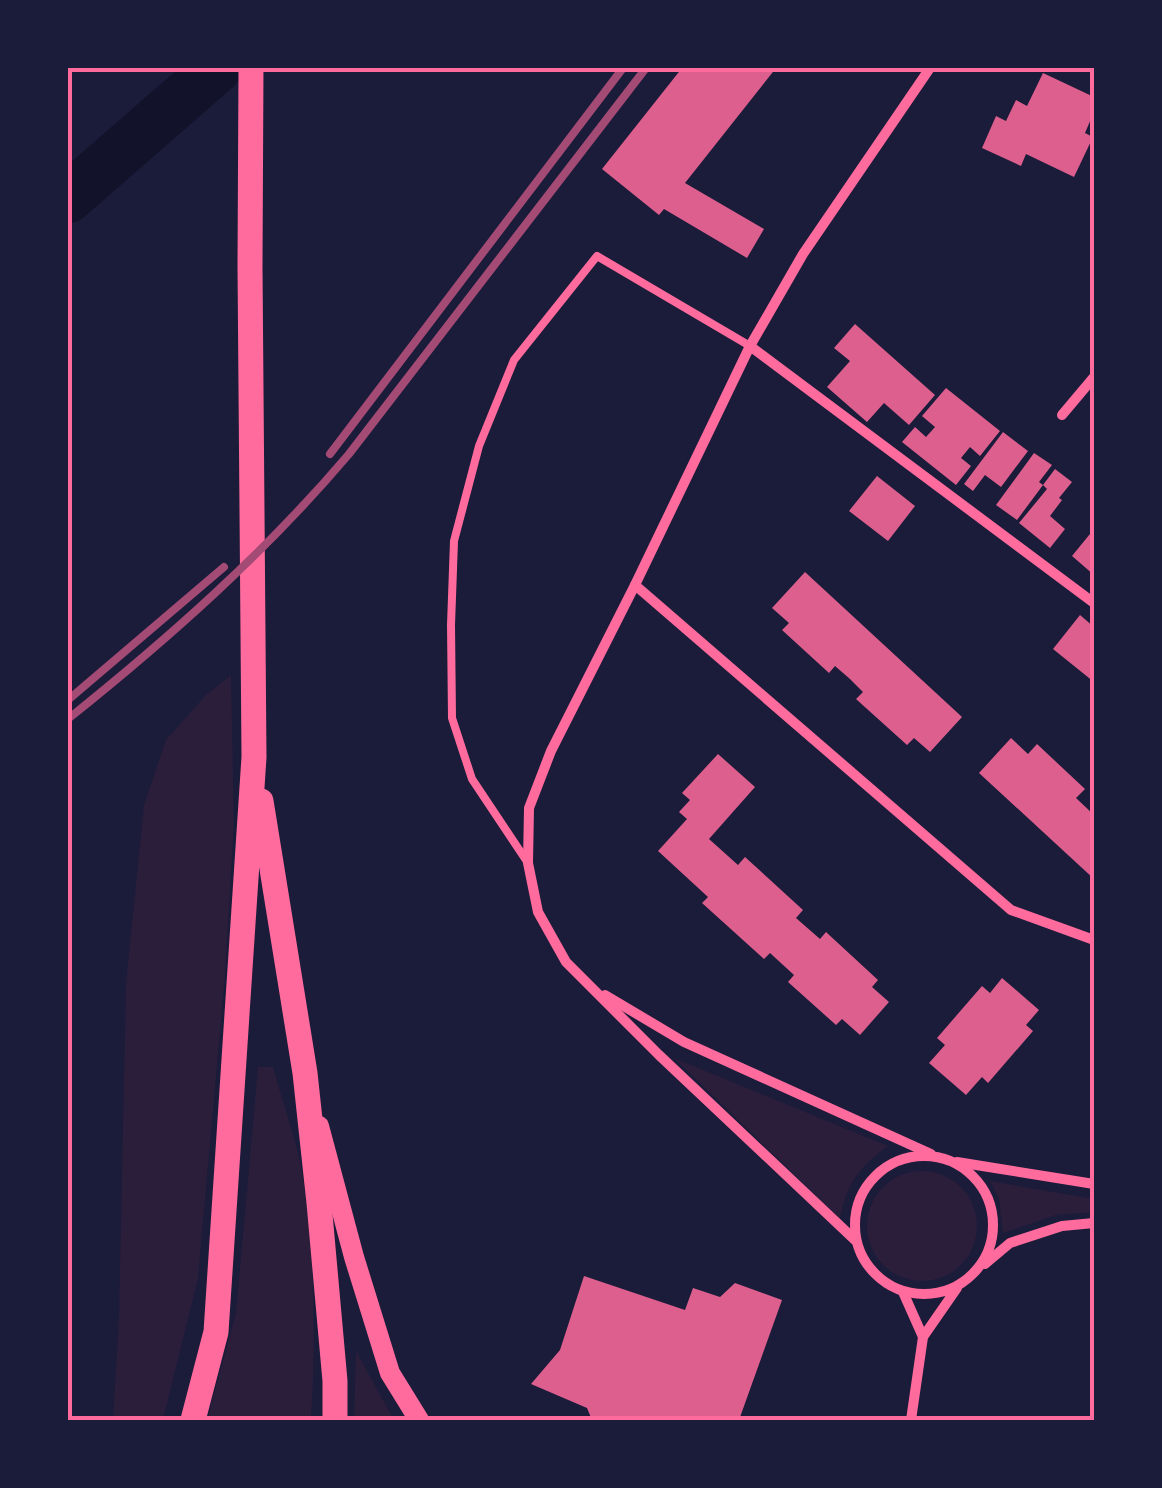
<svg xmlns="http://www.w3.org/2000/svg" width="1162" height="1488" font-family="'Golos Text',sans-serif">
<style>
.green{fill:#2a1e3b}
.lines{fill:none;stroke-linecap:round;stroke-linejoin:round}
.river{stroke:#12122b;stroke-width:50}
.building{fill:#dd5f8e}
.service{stroke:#ff6b9d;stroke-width:8}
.minor{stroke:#ff6b9d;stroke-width:10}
.secondary{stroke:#ff6b9d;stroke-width:20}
.primary{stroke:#ff6b9d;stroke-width:25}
.rail{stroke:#a44b75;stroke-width:8}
.neatline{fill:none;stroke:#ff6b9d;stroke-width:4}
</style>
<rect width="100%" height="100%" fill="#1b1b3a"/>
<g class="green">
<polygon points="231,675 234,824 225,975 198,1278 163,1420 113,1420 119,1316 126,983 144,805 166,740 206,695"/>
<path d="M 674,1058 L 888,1146 C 860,1166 846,1184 840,1219 Z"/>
<path d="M 258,1067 L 273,1067 C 282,1101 296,1137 302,1172 C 315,1254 316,1338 311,1420 L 207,1420 L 236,1313 Z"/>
<circle cx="922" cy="1226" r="55"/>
<polygon points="990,1181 1094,1199 1094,1212 1056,1215 1003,1233 999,1199"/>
<polygon points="356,1351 394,1420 354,1420"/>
</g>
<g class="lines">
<polyline class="river" points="68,198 217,68"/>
</g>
<g class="building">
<polygon points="682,68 776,68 685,183 764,229 747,258 664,209 659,215 602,169"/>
<polygon points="1043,73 1094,97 1094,112 1085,133 1093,137 1074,177 1026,154 1021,166 982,148 996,116 1006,121 1016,100 1027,106"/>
<polygon points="855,324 935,395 909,425 884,403 867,422 827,387 850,361 834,348"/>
<polygon points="946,388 1000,431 980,456 970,447 961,458 971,466 956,485 902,442 915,427 926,437 935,427 922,416"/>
<polygon points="1003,432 1028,451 1001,487 985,475 973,491 964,484"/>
<polygon points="1034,453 1052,465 1039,482 1043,485 1017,520 996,505"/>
<polygon points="1055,469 1072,482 1059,498 1062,500 1050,516 1065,529 1050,548 1019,523 1047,489 1043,485"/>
<polygon points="877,476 915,506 888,541 849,511"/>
<polygon points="1094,529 1094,575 1072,556"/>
<polygon points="805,572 962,717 930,752 914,738 907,745 856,699 863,692 850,679 835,666 829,673 782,630 789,623 772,608"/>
<polygon points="1080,615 1094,627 1094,682 1053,649"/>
<polygon points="1011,738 1028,754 1037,744 1085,789 1076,798 1094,815 1094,879 979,773"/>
<polygon points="718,754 755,787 709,839 738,865 745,857 803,910 796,918 820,939 826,932 878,980 872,987 889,1002 860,1035 842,1019 836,1025 788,982 794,975 770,953 764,959 702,903 708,897 658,851 687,819 679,812 690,800 682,793"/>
<polygon points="1002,978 1039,1010 1026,1025 1033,1031 988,1083 982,1077 966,1095 929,1063 945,1045 937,1038 982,986 990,993"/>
<polygon points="584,1276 685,1310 693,1288 720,1297 735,1283 782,1300 739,1420 592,1420 587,1408 531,1384 560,1350"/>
</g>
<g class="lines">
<polyline class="service" points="528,863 472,779 452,718 451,625 454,541 479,446 514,360 597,256 750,346"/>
<g class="minor">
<polyline points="750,346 1094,603"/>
<polyline points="1062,415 1094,377"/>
<polyline points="635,585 1011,910 1094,940"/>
<polyline points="605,995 684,1042 931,1154"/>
<circle cx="924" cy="1225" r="69"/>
<polyline points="957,1162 1094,1184"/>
<polyline points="855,1240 659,1055 566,962 538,912 528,863 529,808 551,751 635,585 750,346 803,254 930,68"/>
<polyline points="985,1264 1010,1243 1062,1226 1094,1223"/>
<polyline points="903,1292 923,1337"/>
<polyline points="911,1420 923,1337 957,1288"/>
</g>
<polyline class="secondary" points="319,1126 354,1257 390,1373 419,1420"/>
<g class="primary">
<polyline points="261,801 305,1073 319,1203 335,1381 335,1420"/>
<polyline points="193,1420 216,1332 254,757 250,266 251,68"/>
</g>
<g class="rail">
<polyline points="330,454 623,68"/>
<polyline points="68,700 224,567"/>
<path d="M 68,719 C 169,638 265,553 349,454 L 646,68"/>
</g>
</g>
<rect width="1162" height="1488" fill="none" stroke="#1b1b3a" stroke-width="140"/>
<rect x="70" y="70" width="1022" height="1348" class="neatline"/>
</svg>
